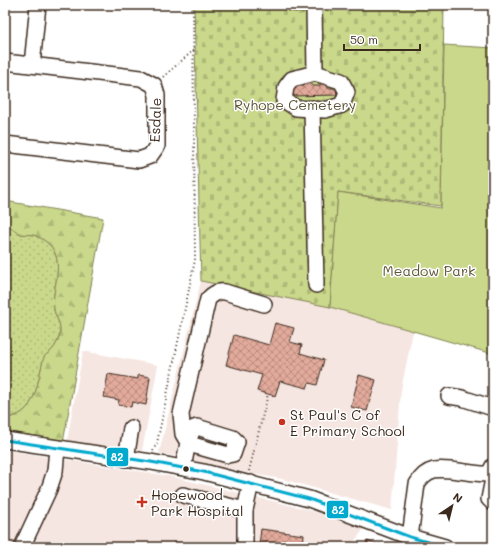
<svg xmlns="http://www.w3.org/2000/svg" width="498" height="552" font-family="Mali,sans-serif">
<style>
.built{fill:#f6e6e1}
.grass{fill:url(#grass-dots);stroke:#828154}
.forest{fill:url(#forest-firs);stroke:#828154}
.cemetery{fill:url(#cemetery-stones);stroke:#828154}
.park{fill:#cad88b;stroke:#828154}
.building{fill:url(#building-cross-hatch);stroke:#3b2a1e}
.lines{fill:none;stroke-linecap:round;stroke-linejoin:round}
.minor-casing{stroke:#3b2a1e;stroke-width:18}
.path{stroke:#3b2a1e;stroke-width:2;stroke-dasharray:1 3;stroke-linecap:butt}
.minor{stroke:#fff;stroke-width:15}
.bus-1-casing{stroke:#fff;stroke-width:6}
.bus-1{stroke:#00a9ce;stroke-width:3}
.poi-dot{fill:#c8321e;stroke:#fff;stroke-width:1.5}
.bus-dot{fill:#3b2a1e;stroke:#fff;stroke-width:1.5}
.labels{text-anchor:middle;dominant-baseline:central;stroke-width:3;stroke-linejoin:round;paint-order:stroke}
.park-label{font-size:14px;fill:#5f5639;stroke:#fff}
.street-label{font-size:14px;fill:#3b2a1e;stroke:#fff}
.poi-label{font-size:14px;fill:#3b2a1e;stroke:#fff;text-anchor:start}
.line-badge{stroke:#fff;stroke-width:1.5}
.badge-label{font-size:11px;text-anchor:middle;font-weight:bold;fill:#fff}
</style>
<defs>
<pattern id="grass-dots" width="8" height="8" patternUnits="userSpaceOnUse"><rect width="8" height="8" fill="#cad88b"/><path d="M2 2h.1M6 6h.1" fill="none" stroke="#aeba78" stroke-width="1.8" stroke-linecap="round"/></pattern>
<pattern id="forest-firs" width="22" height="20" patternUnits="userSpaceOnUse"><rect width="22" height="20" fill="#cad88b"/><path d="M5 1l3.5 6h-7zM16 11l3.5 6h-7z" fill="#aeba78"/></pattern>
<pattern id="cemetery-stones" width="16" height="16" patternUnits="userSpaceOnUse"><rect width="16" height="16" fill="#cad88b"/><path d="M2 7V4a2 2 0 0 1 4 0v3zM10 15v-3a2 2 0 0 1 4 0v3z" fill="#aeba78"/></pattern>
<pattern id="building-cross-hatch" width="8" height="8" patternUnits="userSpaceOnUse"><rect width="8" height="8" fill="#e2aa9b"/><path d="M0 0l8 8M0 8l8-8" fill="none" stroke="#b88b7e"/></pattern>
</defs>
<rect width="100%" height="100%" fill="#fff"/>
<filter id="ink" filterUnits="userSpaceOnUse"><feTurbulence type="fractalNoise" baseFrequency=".025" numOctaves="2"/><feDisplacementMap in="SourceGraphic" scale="8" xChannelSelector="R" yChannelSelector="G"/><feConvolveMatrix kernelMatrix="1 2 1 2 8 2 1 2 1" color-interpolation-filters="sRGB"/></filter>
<g filter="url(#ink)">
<g class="built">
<polygon points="201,281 330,307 413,331 401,390 392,510 282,479 252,474 159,453"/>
<polygon points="83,351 158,365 142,451 67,441"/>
<polygon points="5,450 169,476 309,510 364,529 350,547 5,547"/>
</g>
<path class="grass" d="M 5,225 C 11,227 16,231 21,234 C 25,235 29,234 33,235 C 41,237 49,243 53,249 C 64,268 51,289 54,309 C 55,317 61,322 60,332 C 59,339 56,346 51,351 C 49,353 45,355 44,357 C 43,360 42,365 41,369 C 36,391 33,416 5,418 Z"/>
<path class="forest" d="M 5,201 L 103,218 L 63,443 L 5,434 L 5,418 C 33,416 36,391 41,369 C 42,365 43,360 44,357 C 45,355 49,353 51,351 C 56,346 59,339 60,332 C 61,322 55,317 54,309 C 51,289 64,268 53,249 C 49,243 41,237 33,235 C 29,234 25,235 21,234 C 16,231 11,227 5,225 Z"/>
<polygon class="cemetery" points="194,5 444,5 441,206 338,192 330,307 201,281"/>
<polygon class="park" points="444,45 493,48 493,354 330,307 338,192 441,208"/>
<g class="building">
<polygon points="290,5 304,5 304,13 289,11"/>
<polygon points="320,79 328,79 328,88 336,88 337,95 292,96 292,86 304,86 304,80 312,80 312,86 320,86"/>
<polygon points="275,323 294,328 290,342 302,345 300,353 324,360 317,385 309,383 307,388 280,381 275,396 257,391 262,375 226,365 234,335 269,345"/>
<polygon points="108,374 138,379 138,375 150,377 146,405 132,402 131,407 118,405 119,400 104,397"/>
<polygon points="359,375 376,380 367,411 351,407"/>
<polygon points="261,529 304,535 303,547 276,547 259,545"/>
<polygon points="367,541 383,547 365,547"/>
<polygon points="174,542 196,546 196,547 173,547"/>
</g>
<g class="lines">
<defs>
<g id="minor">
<polyline points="314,5 315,73"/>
<polyline points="5,62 141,78 154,85 157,95 157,146 150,156 139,160 5,144"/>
<polyline points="32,65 38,5"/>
<polygon points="315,73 341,81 347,92 342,105 325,110 296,108 284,100 286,87 292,79"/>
<polyline points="312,108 316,285"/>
<polyline points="449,396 462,398 493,408"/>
<polyline points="5,440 151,462 204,472 309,499 410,537 445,547"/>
<polyline points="126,459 131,428"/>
<path d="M 183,467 C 186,455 187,439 194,428 L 197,427 L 233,438 L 237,442 L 233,454 L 228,455 L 189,444 L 183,434 L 181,414 L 208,299 C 213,294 217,291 225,292 L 264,304"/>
<polyline points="489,474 493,479 489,499 493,503"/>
<polyline points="183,495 245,510"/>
<path d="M 410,537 L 417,484 C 421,477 426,472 434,470 C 449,467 472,475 489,474 L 493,466"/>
<polyline points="22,547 49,489 55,471 57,448"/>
<polyline points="245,547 245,510 251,483"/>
</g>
</defs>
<use href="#minor" class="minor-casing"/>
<g class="path">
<polyline points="163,77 194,50"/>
<polyline points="153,451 157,443 195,260 193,5"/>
<polyline points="249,471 268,394"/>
</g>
<use href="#minor" class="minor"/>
<defs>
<polyline id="bus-1" points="5,440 151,462 204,472 309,499 410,537 445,547"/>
</defs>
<use href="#bus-1" class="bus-1-casing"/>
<use href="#bus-1" class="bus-1"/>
</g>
</g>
<g class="poi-dot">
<circle cx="282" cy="422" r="4"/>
<path d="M140 496h4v4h4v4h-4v4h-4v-4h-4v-4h4z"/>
</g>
<circle class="bus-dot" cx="186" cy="469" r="3.5"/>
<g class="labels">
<g class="park-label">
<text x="295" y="104">Ryhope Cemetery</text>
<text x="429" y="270">Meadow Park</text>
</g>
<g class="street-label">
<text transform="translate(155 120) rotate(-88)">Esdale</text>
</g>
<g class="poi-label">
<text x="290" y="414">St Paul's C of<tspan x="290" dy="16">E Primary School</tspan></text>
<text x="151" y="494">Hopewood<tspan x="151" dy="16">Park Hospital</tspan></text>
</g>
</g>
<g class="line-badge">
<rect x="106" y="447" width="23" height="20" rx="4" fill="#00a9ce"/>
<rect x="326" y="500" width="23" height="19" rx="4" fill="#00a9ce"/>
</g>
<g class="badge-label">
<text x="117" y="461">82</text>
<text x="338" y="514">82</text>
</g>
<rect width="498" height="552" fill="none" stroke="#fff" stroke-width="20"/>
<rect x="10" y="10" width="478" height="532" fill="none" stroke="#3b2a1e" stroke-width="1.5" filter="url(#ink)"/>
<g transform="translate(452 506) rotate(35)" stroke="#ffffff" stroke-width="3" paint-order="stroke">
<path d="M0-3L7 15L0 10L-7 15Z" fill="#3b2a1e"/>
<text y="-6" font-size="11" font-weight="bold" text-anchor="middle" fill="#3b2a1e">N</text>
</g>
<path d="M344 44v6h76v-6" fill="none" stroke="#3b2a1e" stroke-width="2"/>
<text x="350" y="44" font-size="12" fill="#3b2a1e" stroke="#ffffff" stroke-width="3" paint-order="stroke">50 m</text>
</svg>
